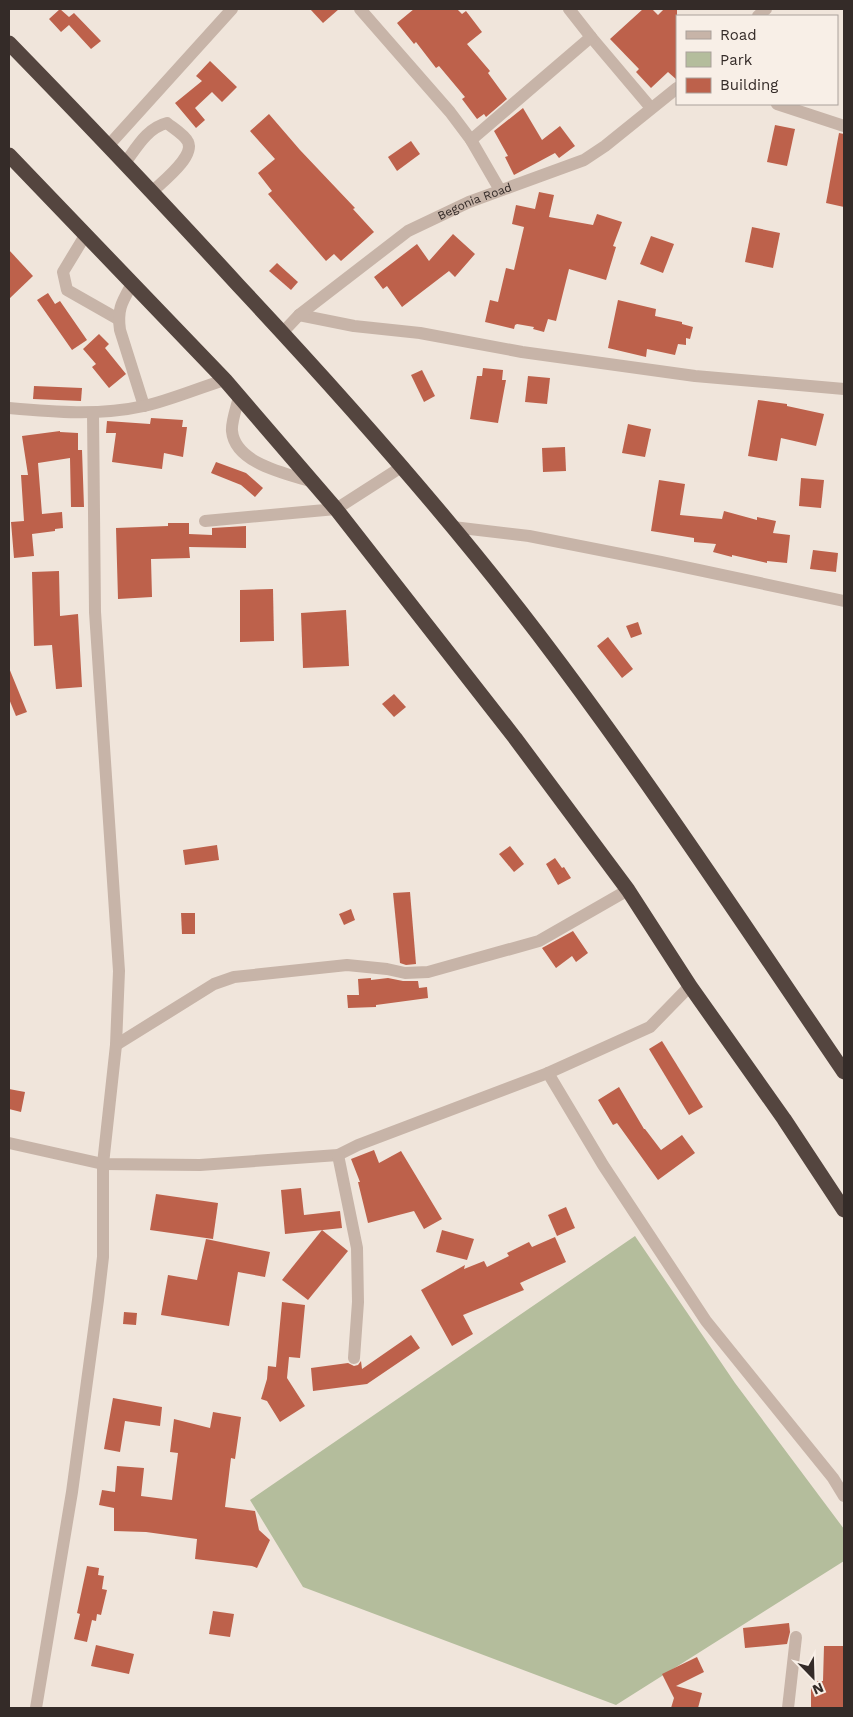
<svg xmlns="http://www.w3.org/2000/svg" width="853" height="1717" font-family="'Work Sans',sans-serif">
<style>
.green{fill:#b4bd9c}
.building{fill:#bd614b}
.lines{fill:none;stroke-linecap:round;stroke-linejoin:round}
.minor{stroke:#c7b4a8;stroke-width:12}
.highway{stroke:#54453f;stroke-width:15}
.labels{text-anchor:middle;dominant-baseline:central;stroke-width:4;stroke-linejoin:round;paint-order:stroke}
.street-label{font-size:12px;fill:#342b28;stroke:#f8efe7}
</style>
<rect width="100%" height="100%" fill="#f0e5db"/>
<polygon class="green" points="635,1236 735,1383 844,1529 844,1561 616,1705 303,1587 250,1500"/>
<g class="building">
<polygon points="60,9 69,17 74,13 101,41 91,49 69,25 61,32 49,19"/>
<polygon points="310,9 339,9 323,23"/>
<polygon points="414,9 457,9 462,14 466,11 482,32 467,44 490,71 488,73 507,99 486,117 484,114 477,119 462,99 465,97 439,66 436,68 416,42 414,44 397,23"/>
<polygon points="643,9 652,9 658,15 664,9 677,9 677,80 668,72 651,88 636,72 639,69 610,39"/>
<polygon points="210,61 237,87 222,102 212,92 195,108 205,120 196,128 175,103 202,81 196,76"/>
<polygon points="523,108 542,140 560,126 575,146 559,158 555,153 514,175 505,157 508,156 494,131"/>
<polygon points="269,114 300,150 355,208 353,209 374,232 341,261 334,254 326,261 268,194 272,191 258,173 275,159 250,131"/>
<polygon points="775,125 795,129 787,166 767,162"/>
<polygon points="839,133 844,134 844,207 826,203"/>
<polygon points="411,141 420,154 397,171 388,157"/>
<polygon points="539,192 554,195 549,217 593,225 597,214 622,222 613,246 616,247 606,280 569,269 556,321 548,319 544,332 533,329 534,327 517,324 515,325 514,329 485,322 490,300 498,302 506,268 514,270 524,227 512,224 516,205 535,209"/>
<polygon points="752,227 780,233 773,268 745,262"/>
<polygon points="453,234 475,254 455,277 449,271 402,307 387,286 383,289 374,277 417,244 429,261"/>
<polygon points="651,236 674,244 663,273 640,264"/>
<polygon points="9,250 33,276 9,299"/>
<polygon points="277,263 298,282 291,290 269,271"/>
<polygon points="48,293 55,304 60,301 87,340 72,350 37,300"/>
<polygon points="618,300 656,309 655,316 682,322 682,324 693,327 690,339 686,338 686,345 678,344 675,355 647,349 646,357 608,348"/>
<polygon points="99,334 109,344 105,348 126,374 109,388 92,367 96,364 83,349"/>
<polygon points="483,368 503,370 502,380 506,380 498,423 470,419 477,376 482,376"/>
<polygon points="422,370 435,396 424,402 411,375"/>
<polygon points="528,376 550,378 547,404 525,402"/>
<polygon points="34,386 82,388 81,401 33,399"/>
<polygon points="758,400 787,404 787,406 824,414 816,446 781,438 777,461 748,456"/>
<polygon points="151,418 183,420 182,427 187,427 183,457 164,453 162,469 112,462 116,433 106,433 107,421 150,424"/>
<polygon points="628,424 651,429 645,457 622,453"/>
<polygon points="60,431 60,432 78,433 78,450 82,450 84,507 71,507 70,458 38,463 42,514 62,512 63,528 55,529 55,531 32,534 34,556 14,558 11,522 24,521 21,475 28,475 22,436"/>
<polygon points="565,447 566,471 543,472 542,448"/>
<polygon points="216,462 246,473 263,488 255,497 241,485 211,473"/>
<polygon points="801,478 824,480 821,508 799,506"/>
<polygon points="659,480 685,484 680,515 722,519 724,511 757,520 757,517 776,521 773,533 790,535 787,563 767,561 767,563 732,555 732,557 713,552 716,544 694,542 694,538 651,531"/>
<polygon points="168,523 189,523 189,534 212,535 212,528 246,526 246,548 189,547 190,558 151,559 152,597 118,599 116,528 168,526"/>
<polygon points="813,550 838,553 836,572 810,569"/>
<polygon points="59,571 60,616 78,614 82,687 56,689 52,645 34,646 32,572"/>
<polygon points="273,589 274,641 240,642 240,590"/>
<polygon points="346,610 349,666 303,668 301,613"/>
<polygon points="638,622 642,634 631,638 626,626"/>
<polygon points="608,637 633,669 622,678 597,646"/>
<polygon points="9,668 27,712 16,716 9,699"/>
<polygon points="394,694 406,707 394,717 382,704"/>
<polygon points="217,845 219,860 185,865 183,850"/>
<polygon points="510,846 524,864 514,872 499,854"/>
<polygon points="555,858 562,868 564,867 571,878 558,885 546,864"/>
<polygon points="410,892 416,964 406,965 400,963 393,893"/>
<polygon points="351,909 355,920 344,925 339,914"/>
<polygon points="181,913 195,913 195,934 182,934"/>
<polygon points="573,931 588,953 576,962 572,956 556,968 542,948"/>
<polygon points="371,978 371,980 388,978 403,981 418,981 419,988 427,987 428,998 376,1005 376,1007 348,1008 347,995 359,995 358,979"/>
<polygon points="662,1041 703,1107 689,1115 649,1049"/>
<polygon points="619,1087 644,1129 645,1129 661,1150 682,1135 695,1153 658,1180 617,1123 613,1125 598,1100"/>
<polygon points="9,1089 25,1092 21,1112 9,1109"/>
<polygon points="374,1150 379,1163 401,1151 442,1219 424,1229 414,1211 368,1223 358,1182 360,1182 351,1159"/>
<polygon points="301,1188 304,1215 340,1211 342,1228 285,1234 281,1190"/>
<polygon points="156,1194 218,1203 213,1239 150,1230"/>
<polygon points="566,1207 575,1228 557,1236 548,1215"/>
<polygon points="322,1230 348,1251 308,1300 282,1280"/>
<polygon points="442,1230 474,1239 467,1260 436,1252"/>
<polygon points="555,1237 566,1262 520,1283 524,1290 463,1315 473,1334 452,1346 421,1290 465,1265 464,1269 484,1261 487,1267 509,1256 507,1253 529,1242 532,1247"/>
<polygon points="206,1239 270,1252 265,1277 238,1272 229,1326 161,1315 168,1275 197,1280"/>
<polygon points="282,1302 305,1305 300,1358 289,1357 287,1378 305,1406 280,1422 267,1401 261,1399 267,1379 268,1366 276,1367"/>
<polygon points="124,1312 137,1313 136,1325 123,1324"/>
<polygon points="411,1335 420,1348 367,1384 313,1391 311,1368 348,1363 354,1366 358,1365 361,1361 362,1369"/>
<polygon points="113,1398 162,1407 160,1426 125,1421 120,1452 104,1449"/>
<polygon points="213,1412 241,1417 235,1459 231,1458 225,1507 255,1511 259,1530 270,1540 257,1568 252,1566 195,1559 197,1539 146,1532 114,1531 114,1508 99,1505 102,1490 115,1492 117,1466 144,1468 141,1496 172,1500 178,1453 170,1452 174,1419 210,1428"/>
<polygon points="87,1566 99,1568 98,1575 104,1576 102,1589 107,1590 101,1615 97,1614 96,1621 92,1620 87,1642 74,1639 80,1614 77,1613"/>
<polygon points="213,1611 234,1614 230,1637 209,1634"/>
<polygon points="789,1623 790,1632 787,1644 745,1648 743,1628"/>
<polygon points="96,1645 134,1654 129,1674 91,1666"/>
<polygon points="824,1646 844,1646 844,1708 811,1708 811,1687 817,1687 817,1681 823,1681"/>
<polygon points="697,1657 704,1672 676,1686 702,1693 698,1708 671,1708 674,1698 662,1674"/>
</g>
<g class="lines">
<g class="minor">
<polyline points="360,9 450,112 471,140 500,190"/>
<polyline points="569,9 591,37 651,108"/>
<polyline points="758,16 766,9"/>
<polyline points="777,104 844,126"/>
<polyline points="471,140 591,37"/>
<polyline points="109,145 232,9"/>
<path d="M 125,163 C 137,147 147,128 167,123 C 173,128 185,135 188,142 C 195,157 162,182 152,192"/>
<polyline points="86,234 63,272 67,290 118,319"/>
<path d="M 132,284 C 122,302 117,309 120,330 L 144,406"/>
<polyline points="299,315 354,326 420,333 522,352 695,376 844,389"/>
<path id="s1" d="M 283,332 L 299,315 L 408,231 L 469,202 L 584,160 L 605,146 L 677,88"/>
<path d="M 239,397 C 237,406 231,422 232,431 C 235,464 288,474 313,482"/>
<path d="M 9,408 C 54,412 99,416 144,406 C 171,400 198,388 225,380"/>
<polyline points="205,521 336,509 403,466"/>
<polyline points="453,527 529,536 661,562 844,601"/>
<polyline points="116,1045 214,984 234,977 347,965 387,969 405,973 428,972 539,941 628,890"/>
<polyline points="548,1073 603,1165 706,1321 833,1478 844,1496"/>
<polyline points="9,1143 103,1164 200,1165 338,1155 358,1145 548,1073 650,1027 690,986"/>
<polyline points="338,1155 357,1248 358,1302 354,1358"/>
<polyline points="36,1708 72,1492 98,1300 103,1257 103,1164 116,1045 119,971 95,612 93,413"/>
<polyline points="788,1708 796,1637"/>
</g>
<g class="highway">
<path d="M 9,43 C 86,122 163,203 238,285 C 343,397 445,512 538,634 C 646,776 744,925 844,1072"/>
<polyline points="9,155 225,380 336,509 515,738 628,890 690,986 784,1119 844,1210"/>
</g>
</g>
<g class="labels">
<g class="street-label">
<text stroke="none"><textPath href="#s1" startOffset="234">Begonia Road</textPath></text>
</g>
</g>
<rect width="853" height="1717" fill="none" stroke="#342b28" stroke-width="20"/>
<rect x="676" y="15" width="162" height="90" fill="#f8efe7" stroke="#aaa19b"/>
<rect x="686" y="31" width="25" height="8" fill="#c7b4a8" stroke="#aaa19b"/>
<text x="720" y="40" font-size="15" fill="#342b28">Road</text>
<rect x="686" y="52" width="25" height="15" fill="#b4bd9c" stroke="#aaa19b"/>
<text x="720" y="65" font-size="15" fill="#342b28">Park</text>
<rect x="686" y="78" width="25" height="15" fill="#bd614b" stroke="#aaa19b"/>
<text x="720" y="90" font-size="15" fill="#342b28">Building</text>
<g transform="translate(813 1677) rotate(157)" stroke="#f8efe7" stroke-width="4" paint-order="stroke">
<path d="M0-4L9 19L0 12L-9 19Z" fill="#342b28"/>
<text y="-8" font-size="14" font-weight="bold" text-anchor="middle" fill="#342b28">N</text>
</g>
</svg>
